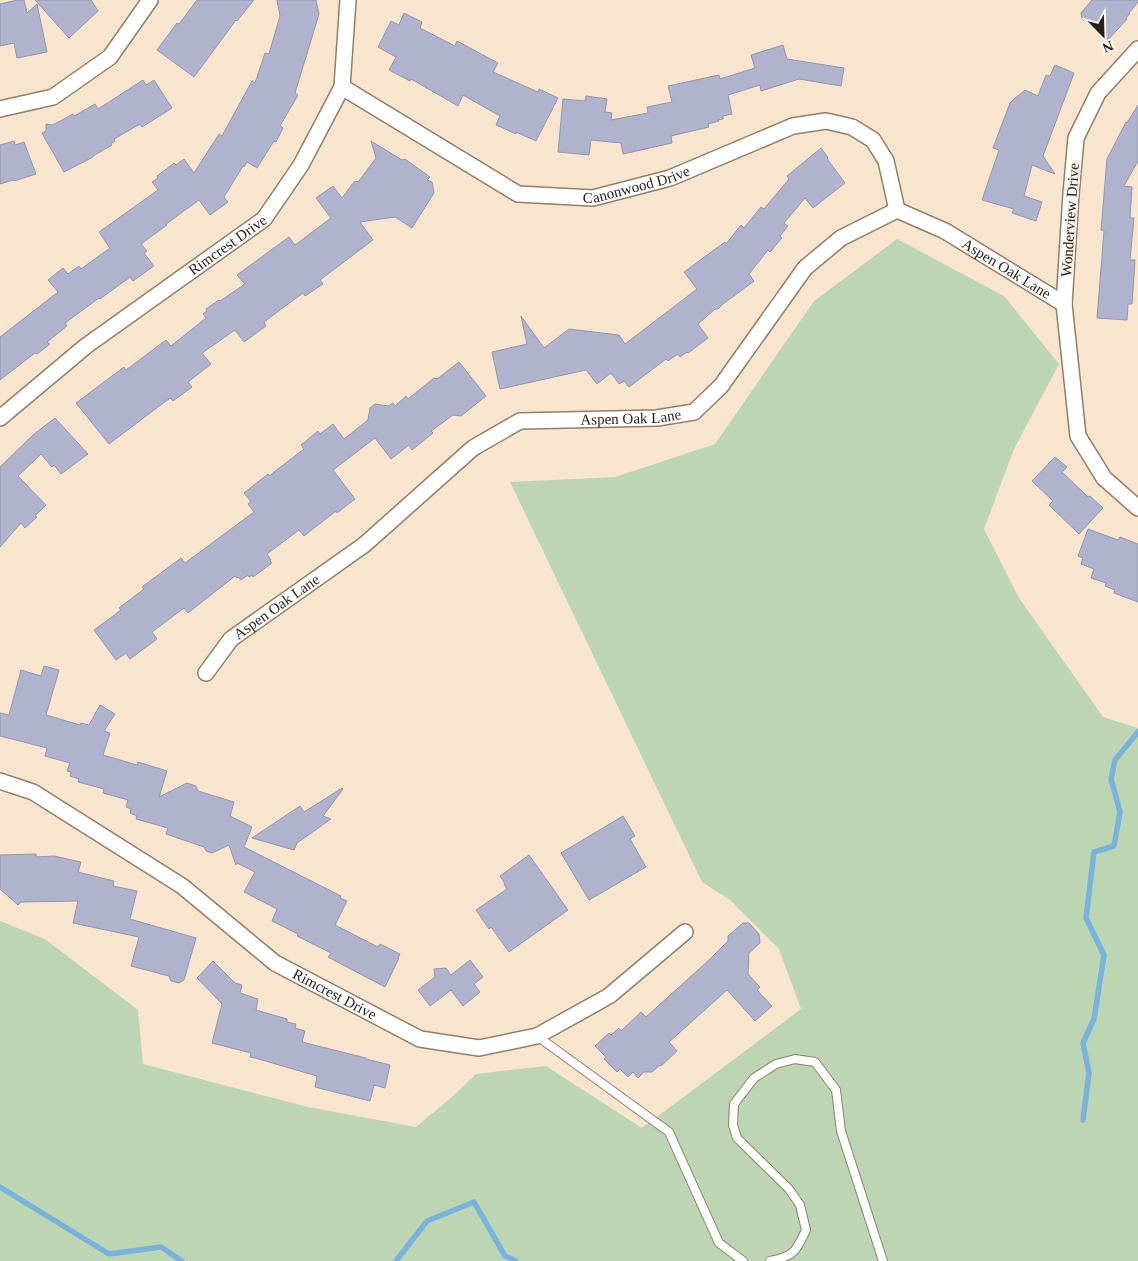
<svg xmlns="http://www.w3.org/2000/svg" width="1138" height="1261" font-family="Georgia,serif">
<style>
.green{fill:#bcd6b3}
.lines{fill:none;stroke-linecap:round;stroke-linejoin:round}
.stream{stroke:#79b2dd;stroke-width:5.5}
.building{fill:#b0b3cd;stroke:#9395ae}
.service-casing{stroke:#907f6a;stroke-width:10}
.minor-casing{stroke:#907f6a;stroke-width:18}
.service{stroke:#fff;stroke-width:8}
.minor{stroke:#fff;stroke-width:15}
.labels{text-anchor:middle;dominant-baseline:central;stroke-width:4;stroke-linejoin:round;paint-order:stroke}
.street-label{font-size:15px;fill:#282119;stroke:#fcf4eb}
</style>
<rect width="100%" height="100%" fill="#f9e5ce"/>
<polygon class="green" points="897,239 1004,296 1059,364 1014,449 984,529 1019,598 1103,717 1138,728 1138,1261 0,1261 0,921 45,939 138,1010 143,1064 308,1107 416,1127 452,1097 476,1074 546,1066 642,1128 801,1009 779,949 730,900 702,882 510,482 615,477 715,444 814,301"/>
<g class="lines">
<g class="stream">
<polyline points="1083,1120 1089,1073 1083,1043 1094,1019 1104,955 1086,918 1094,852 1114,846 1120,812 1111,779 1115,760 1138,732"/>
<polyline points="0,1187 109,1254 161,1247 182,1261"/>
<polyline points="396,1261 427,1221 474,1202 505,1256 516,1261"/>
</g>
</g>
<g class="building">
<polygon points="17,0 24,0 27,13 37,4 47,52 17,58 14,43 0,46 0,4"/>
<polygon points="35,0 91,0 98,11 69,38"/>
<polygon points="197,0 254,0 237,21 236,20 194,77 157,50 177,23 179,24"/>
<polygon points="277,0 316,0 319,14 295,93 298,95 280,126 283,128 276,142 274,141 257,168 247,162 244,167 243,166 224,197 228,202 210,215 199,200 166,224 167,225 141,244 147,251 144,253 154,266 133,281 130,277 100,299 99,298 65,323 67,326 47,342 50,344 37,354 35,353 0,380 0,337 58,292 48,280 63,268 68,274 79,266 81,269 110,248 99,232 158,190 152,182 158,178 157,176 174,163 176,165 184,159 194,173 219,134 222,136 252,81 255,83 265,53 269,54 280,16"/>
<polygon points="1092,0 1138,0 1138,2 1129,13 1130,13 1126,18 1127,19 1108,40 1082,19 1081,13"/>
<polygon points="404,13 422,22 420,28 455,46 457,41 498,63 493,72 538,92 539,89 558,98 536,141 516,132 516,134 496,125 500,116 463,95 458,106 411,79 410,81 389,70 396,57 378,47 391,21 399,25"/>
<polygon points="783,45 787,59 844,68 841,86 799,79 761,91 760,85 728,95 732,114 723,116 723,119 718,120 719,121 708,124 709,127 671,136 672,143 623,154 621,143 591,140 589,155 558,152 563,99 585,101 586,96 607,99 605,112 612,113 611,120 648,113 647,107 672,102 668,86 719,75 720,79 755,68 751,55"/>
<polygon points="1055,65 1074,73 1043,156 1055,174 1032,165 1024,196 1042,202 1036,221 1012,213 1014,209 982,200 999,150 993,148 1010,103 1013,100 1025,90 1038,96 1046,75 1050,76"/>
<polygon points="143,80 146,85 154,80 172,108 142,127 140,124 114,139 115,141 111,144 112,145 93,156 93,157 64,172 42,133 46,131 46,124 53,125 73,114 74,116 95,104 98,109"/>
<polygon points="1138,105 1138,161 1124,186 1132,187 1130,218 1134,218 1130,260 1135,260 1132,304 1128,304 1127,320 1097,318 1104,231 1101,230 1107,159 1126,122 1127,123"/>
<polygon points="14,141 15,145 24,142 36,174 14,181 13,180 0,184 0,145"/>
<polygon points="371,141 402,160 405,159 430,177 427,180 432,182 434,193 412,228 395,217 360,222 373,240 320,280 323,284 305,296 303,293 264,322 266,326 244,342 235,330 202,353 211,364 188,382 192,387 173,401 170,398 109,444 76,403 124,367 126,370 166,340 171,346 206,318 203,314 207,311 206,309 219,300 220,301 245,284 237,275 289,237 295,245 331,218 316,198 333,186 342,198 354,182 359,181 376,158"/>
<polygon points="821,148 827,156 828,160 845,183 813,208 805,198 784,223 788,226 780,236 782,238 770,252 768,250 749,274 754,281 723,304 718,309 715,309 698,324 708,338 688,353 687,352 680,357 678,354 668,361 666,359 629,387 624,381 619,384 611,373 597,384 586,370 500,389 492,352 527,344 521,316 544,348 569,329 619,335 625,344 697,289 684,272 725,242 726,244 741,225 744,228 761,207 764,209 789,179 787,176"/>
<polygon points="459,362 486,396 461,416 453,415 431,431 433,433 412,450 409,445 391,459 375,438 333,470 355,499 337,513 336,511 304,536 299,530 267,554 271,560 270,561 272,563 253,577 252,575 249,577 248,575 241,580 238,577 237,578 235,576 188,613 184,608 152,632 157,639 130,659 126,653 116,660 94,630 121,610 119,608 144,589 142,587 181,558 185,563 254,512 248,504 251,502 244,493 268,474 269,476 304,449 301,445 318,431 320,434 333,424 344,439 368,420 370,408 375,404 388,406 393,403 395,406 406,396 408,399 434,378 437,379"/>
<polygon points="55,418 88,454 61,474 54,465 52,467 41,454 18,476 46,505 35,516 37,517 25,528 21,523 0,547 0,467 33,435"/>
<polygon points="1055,457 1067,467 1062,472 1088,497 1090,496 1103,508 1079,534 1049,505 1053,501 1032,481"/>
<polygon points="1088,529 1118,540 1120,537 1138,544 1138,602 1114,593 1115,590 1105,586 1106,583 1091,578 1094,569 1081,564 1083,558 1078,556"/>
<polygon points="44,666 59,670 46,715 80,725 81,723 89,725 100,705 115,714 104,731 110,733 103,755 137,765 138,762 167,771 159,797 187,783 196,786 198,791 234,802 230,816 252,827 244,847 341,896 340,898 347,901 335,925 378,947 380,944 400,954 398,958 399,958 385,987 328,957 331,953 297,936 298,934 272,921 277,909 244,892 255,872 237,863 236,865 229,845 212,853 206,851 204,847 166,834 168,828 136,819 137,816 130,813 131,809 126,807 128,800 103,793 104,789 78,782 79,779 70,776 71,772 67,771 70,763 45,756 47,748 0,736 0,713 9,715 21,670 41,676"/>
<polygon points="342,788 343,789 323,816 331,819 297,843 294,850 252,838 300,806 304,812"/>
<polygon points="623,816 635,836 630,839 646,867 589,900 561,853"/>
<polygon points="36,854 36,857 54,856 81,862 78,872 114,881 113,886 137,891 130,919 196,938 184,980 179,983 171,981 169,976 131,966 139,937 73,923 78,901 21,902 18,905 0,889 0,855"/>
<polygon points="529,855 568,910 509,952 491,927 489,929 476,910 507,889 504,884 505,884 500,876"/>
<polygon points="743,923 749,923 759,934 760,943 749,953 748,974 760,987 757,990 772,1006 755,1021 727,990 669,1042 677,1051 661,1066 660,1065 652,1072 644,1072 638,1078 633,1072 628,1077 620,1069 617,1072 604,1059 606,1057 595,1046 609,1033 611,1035 619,1028 621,1031 641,1012 646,1017 709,960 728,941 728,936"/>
<polygon points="470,960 483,977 474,984 480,992 463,1006 451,990 430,1006 418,990 435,977 434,969 446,968 451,975"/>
<polygon points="213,961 235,983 242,985 240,993 258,999 256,1010 287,1019 287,1022 296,1024 295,1028 305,1031 302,1042 366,1058 366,1059 390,1065 385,1088 374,1085 370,1101 315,1087 317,1076 255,1058 250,1057 251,1053 212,1043 222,1004 197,978"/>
</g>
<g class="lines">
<defs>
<g id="service">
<polyline points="537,1036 669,1132 719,1243 743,1261"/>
<path d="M 770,1261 C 795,1256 796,1251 806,1230 L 800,1205 L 789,1189 L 737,1138 L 733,1125 L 734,1104 L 754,1078 L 776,1064 L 795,1059 L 815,1062 L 836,1090 L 841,1131 L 883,1261"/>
</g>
<g id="minor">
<polyline points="1138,49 1098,93 1076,138 1071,194 1064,304 1078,436 1104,478 1138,508"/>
<path id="s1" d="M 342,87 L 518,194 L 593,198 L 670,178 L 793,126 L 826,121 L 852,127 L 873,140 L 886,161 L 897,210"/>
<polyline points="0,109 53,97 110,57 150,0"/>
<path id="s2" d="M 0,418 L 86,346 L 264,219 L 301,165 L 342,87 L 348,0"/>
<path id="s3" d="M 206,673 L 231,639 L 364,545 L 473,448 L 520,421 L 657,418 L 694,412 L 721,386 L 805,268 L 841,238 L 897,210 L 945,231 L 1064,304"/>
<path id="s4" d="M 0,781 L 33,792 L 182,886 L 275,963 L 420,1039 L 479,1048 L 537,1036 L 609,996 L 685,932"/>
</g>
</defs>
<use href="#service" class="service-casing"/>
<use href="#minor" class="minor-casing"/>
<use href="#service" class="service"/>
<use href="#minor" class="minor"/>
</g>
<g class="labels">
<g class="street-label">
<text stroke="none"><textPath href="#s1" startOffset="326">Canonwood Drive</textPath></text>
<text transform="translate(1070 220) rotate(-86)">Wonderview Drive</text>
<text stroke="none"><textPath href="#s2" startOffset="286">Rimcrest Drive</textPath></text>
<text stroke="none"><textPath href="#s3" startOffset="996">Aspen Oak Lane</textPath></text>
<text stroke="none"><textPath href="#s3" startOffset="516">Aspen Oak Lane</textPath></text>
<text stroke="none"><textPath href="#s3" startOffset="98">Aspen Oak Lane</textPath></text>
<text stroke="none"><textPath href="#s4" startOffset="399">Rimcrest Drive</textPath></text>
</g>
</g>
<g transform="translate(1103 35) rotate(157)" stroke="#fcf4eb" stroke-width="4" paint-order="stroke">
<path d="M0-4L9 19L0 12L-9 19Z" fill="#282119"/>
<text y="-8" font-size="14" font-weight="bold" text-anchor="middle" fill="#282119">N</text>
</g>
</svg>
